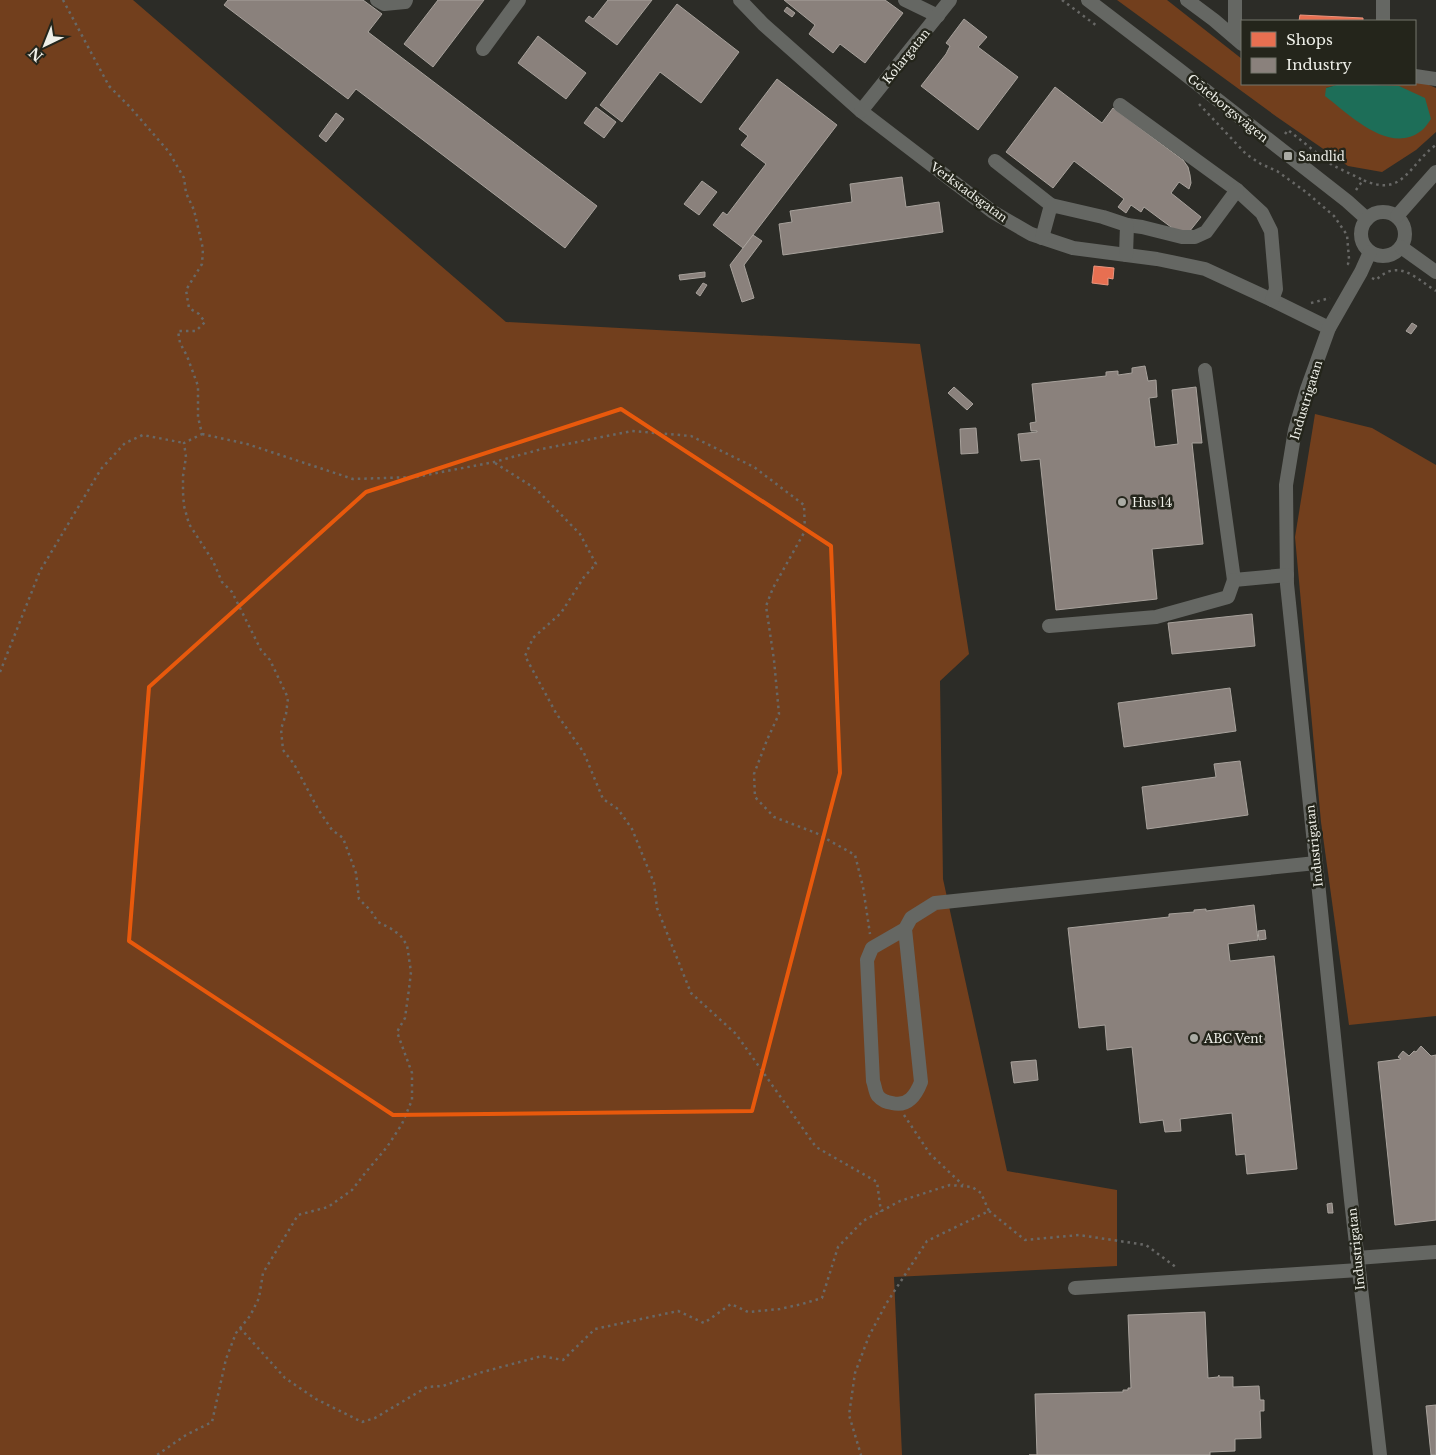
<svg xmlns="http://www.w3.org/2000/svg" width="1436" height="1455" font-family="'Libre Baskerville',serif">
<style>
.green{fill:#723f1d}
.water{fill:#1d6e58}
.shops{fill:#e76f51;stroke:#e9957e}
.industry{fill:#8a817c;stroke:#a8a29c}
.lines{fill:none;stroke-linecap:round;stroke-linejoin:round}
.path{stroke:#686866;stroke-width:2.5;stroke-dasharray:2.5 4;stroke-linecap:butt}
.minor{stroke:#656763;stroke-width:14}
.marked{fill:none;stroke:#e8590c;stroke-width:4;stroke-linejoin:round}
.poi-dot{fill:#aaaba4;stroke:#24251b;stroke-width:2}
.labels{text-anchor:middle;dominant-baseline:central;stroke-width:5;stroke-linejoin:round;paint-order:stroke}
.street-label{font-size:12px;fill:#eeefe8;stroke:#24251b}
.poi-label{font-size:12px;fill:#eeefe8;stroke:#24251b;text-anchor:start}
</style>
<rect width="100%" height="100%" fill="#2c2c27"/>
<g class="green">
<polygon points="0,0 133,0 506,322 920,344 969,654 940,681 943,879 1007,1171 1117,1190 1117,1266 894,1277 902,1455 0,1455"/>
<polygon points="1117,0 1167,0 1242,59 1242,84 1340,84 1326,88 1399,86 1360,84 1415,84 1415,79 1436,88 1436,132 1416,150 1382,172 1348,166 1277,117"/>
<polygon points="1315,414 1372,428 1436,465 1436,1016 1349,1025 1321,822 1295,537"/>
</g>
<path class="water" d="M 1340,84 L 1399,86 L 1425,98 L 1431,119 C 1428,123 1425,128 1421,131 C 1389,155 1350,115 1325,96 L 1326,88 Z"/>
<g class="shops">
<polygon points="1300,15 1363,18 1363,21 1299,21"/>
<polygon points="1094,266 1114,268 1113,279 1108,278 1108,285 1092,283"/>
</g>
<g class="industry">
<polygon points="228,0 363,0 382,14 368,32 597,206 565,248 356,89 348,99 224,5"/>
<polygon points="438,0 484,0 433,67 404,44"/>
<polygon points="608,0 652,0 617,45 585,21 589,16 593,19"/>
<polygon points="784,0 885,0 903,13 865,63 840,44 833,53 809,34 815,25"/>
<polygon points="677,4 739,52 701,103 660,72 622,122 600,105"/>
<polygon points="787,7 795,13 792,17 784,11"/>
<polygon points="964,19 987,37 978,47 1018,77 978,130 921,86 946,54 950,46 946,43"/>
<polygon points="538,36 586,73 566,99 518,63"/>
<polygon points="777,79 837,125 743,248 713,225 723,212 727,215 766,164 741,145 748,136 739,129"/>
<polygon points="1055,87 1102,123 1113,108 1183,160 1188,167 1190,175 1191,183 1189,189 1179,182 1171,193 1201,217 1189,232 1179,233 1144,207 1141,212 1131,205 1126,213 1118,207 1124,199 1074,161 1053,188 1006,152"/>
<polygon points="596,107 616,122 604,138 584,123"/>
<polygon points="336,113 344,119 326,142 319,136"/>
<polygon points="902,177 906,207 939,202 943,232 783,255 779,224 792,222 790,211 852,202 850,184"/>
<polygon points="702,181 717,192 699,215 684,204"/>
<polygon points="753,235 762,241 744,265 754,298 742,302 730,265"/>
<polygon points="705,272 705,277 680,280 679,275"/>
<polygon points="703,283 707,285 700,296 696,293"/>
<polygon points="1412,323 1417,326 1411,334 1406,331"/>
<polygon points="1145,366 1148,381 1156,380 1157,397 1149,398 1155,447 1178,444 1172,390 1196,387 1202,443 1192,443 1203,544 1152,549 1157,599 1056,610 1040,459 1021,461 1018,434 1037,432 1037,431 1031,431 1030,423 1036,422 1032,384 1106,376 1106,372 1118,371 1118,375 1132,373 1132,368"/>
<polygon points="954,387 973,404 967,410 948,393"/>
<polygon points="976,428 978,453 961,454 960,429"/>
<polygon points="1252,614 1255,646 1172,654 1168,623"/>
<polygon points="1230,688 1236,731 1124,747 1118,703"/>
<polygon points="1240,761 1248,815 1147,829 1142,787 1216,777 1214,764"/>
<polygon points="1254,905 1258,940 1228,944 1230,961 1274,956 1297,1169 1247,1174 1245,1154 1236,1155 1232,1113 1180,1119 1181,1131 1165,1132 1163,1120 1140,1123 1132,1047 1107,1050 1105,1025 1079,1028 1068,928 1169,917 1169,914 1194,912 1194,910 1206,909 1206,911"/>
<polygon points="1265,930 1266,939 1259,940 1258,931"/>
<polygon points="1421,1046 1431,1056 1436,1055 1436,1220 1395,1225 1378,1062 1401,1059 1398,1057 1403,1051 1409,1056 1414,1051 1416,1052"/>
<polygon points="1036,1060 1038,1080 1014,1083 1011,1062"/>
<polygon points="1332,1203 1333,1213 1328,1213 1327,1204"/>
<polygon points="1205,1312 1208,1378 1218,1377 1219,1375 1219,1377 1233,1377 1233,1387 1259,1386 1260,1400 1264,1400 1264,1411 1260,1411 1261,1438 1235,1439 1235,1451 1210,1452 1210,1455 1029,1455 1037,1455 1035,1394 1123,1392 1123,1390 1128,1390 1128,1388 1131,1388 1128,1315"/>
<polygon points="1436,1405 1436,1455 1431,1455 1426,1406"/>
</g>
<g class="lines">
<g class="path">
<polyline points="63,0 109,86 130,107 169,152 184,178 186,193 194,210 203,249 202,264 186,290 189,308 199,314 205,322 196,331 178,331 180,343 187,356 198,386 198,417 202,434 184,443 186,457 183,476 183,493 184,506 189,524 213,561 222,582 232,592 261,650 270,660 288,698 286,714 281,729 283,750 294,764 318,809 332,830 343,838 356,873 359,899 371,911 378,922 390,928 400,935 407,945 411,972 409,989 405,1018 397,1032 412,1073 412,1100 402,1124 387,1147 366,1172 352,1190 328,1207 298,1215 263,1273 259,1298 250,1316 236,1333 226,1359 212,1422 186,1435 157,1455"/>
<polyline points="1062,0 1097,26"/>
<polyline points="1199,104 1246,154 1261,164 1277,171 1306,192 1334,216 1347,235 1349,259 1348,264 1350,265"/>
<polyline points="1285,134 1288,130 1332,165 1363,180"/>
<path d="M 1356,190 L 1363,180 C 1404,198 1408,165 1436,145"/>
<path d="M 1372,278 L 1376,280 C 1399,258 1415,278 1436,291"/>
<polyline points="1311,303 1330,298"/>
<polyline points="202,434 247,444 353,479 416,477 494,462 542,449 632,431 691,436 754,467 804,505 805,531 773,588 766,606 774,660 779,714 767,740 754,774 755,797 774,817 816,833 855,855 863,887 870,934"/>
<polyline points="495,463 536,489 580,534 596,564 584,577 561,613 533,638 525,656 556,713 584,753 603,799 618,809 632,829 654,883 657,908 691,993 736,1034 816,1147 877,1182 881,1212"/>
<polyline points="0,672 40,571 101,469 125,443 143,435 184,443"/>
<polyline points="904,1115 930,1154 963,1185"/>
<polyline points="989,1211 1025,1240 1079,1235 1146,1245 1177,1268"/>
<polyline points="240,1328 285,1378 316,1399 362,1422 375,1418 427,1387 443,1386 479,1373 542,1356 563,1360 595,1329 678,1311 704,1323 731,1304 748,1312 780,1309 802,1304 822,1298 838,1247 863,1221 900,1201 950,1185 972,1187 981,1193 989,1211 927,1241 886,1304 869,1336 855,1373 849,1415 861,1455"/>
</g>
<g class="minor">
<polyline points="377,0 384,4 405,2 406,0"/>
<polyline points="740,0 763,24 861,111 993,212 1031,234 1073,248 1157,259 1205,269 1272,300 1329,328"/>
<polyline points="905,0 938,16"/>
<polyline points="1088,0 1177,68 1347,201 1367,219"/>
<polyline points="1187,0 1214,20 1242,44"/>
<polyline points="1383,21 1383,0"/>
<polyline points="1235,37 1235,0"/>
<polyline points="483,49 519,0"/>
<polyline points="1415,76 1436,79"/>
<polyline points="1120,105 1237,190 1262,213 1271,231 1276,289 1272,300"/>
<polyline points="861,111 950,0"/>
<polyline points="995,161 1051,205"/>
<circle cx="1383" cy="234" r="22"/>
<polyline points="1397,216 1436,172"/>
<polyline points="1127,225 1142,227 1182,237 1195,237 1206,232 1237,190"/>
<polyline points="1042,238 1051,205 1103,217 1127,225 1126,255"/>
<polyline points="1401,247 1436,272"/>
<polyline points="1370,252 1361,272 1329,328 1307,389 1295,430 1286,485 1287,584 1351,1200 1380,1455"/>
<polyline points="1205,370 1234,580 1287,575"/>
<polyline points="1049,626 1156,617 1228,597 1234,580"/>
<path d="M 905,929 L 921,1082 C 916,1095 908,1107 892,1103 C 887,1102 882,1101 878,1096 C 875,1092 875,1086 873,1081 L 867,960 L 872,948 L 905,929 L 911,918 L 935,903 L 1316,863"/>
<polyline points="1357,1258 1436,1252"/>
<polyline points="1075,1288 1359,1270"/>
</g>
</g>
<path class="marked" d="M 621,409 L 831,546 L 840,773 L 752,1111 L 393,1115 L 129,941 L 149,687 L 366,492 Z"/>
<g class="poi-dot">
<rect x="1283" y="151" width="10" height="10" rx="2.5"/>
<circle cx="1122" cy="502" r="5"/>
<circle cx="1194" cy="1038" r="5"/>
</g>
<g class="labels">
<g class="street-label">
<text transform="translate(906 56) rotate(-51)">Kolargatan</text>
<text transform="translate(1228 108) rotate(39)">Göteborgsvägen</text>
<text transform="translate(969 192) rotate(36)">Verkstadsgatan</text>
<text transform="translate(1306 400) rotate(-73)">Industrigatan</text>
<text transform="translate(1314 846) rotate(-96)">Industrigatan</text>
<text transform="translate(1356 1249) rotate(-96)">Industrigatan</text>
</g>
<g class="poi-label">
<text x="1298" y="156">Sandlid</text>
<text x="1132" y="502">Hus 14</text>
<text x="1204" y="1038">ABC Vent</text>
</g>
</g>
<rect x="1241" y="20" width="175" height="65" fill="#24251b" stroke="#75766d"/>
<rect x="1251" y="32" width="25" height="15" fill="#e76f51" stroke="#75766d"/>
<text x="1286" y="45" font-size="15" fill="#eeefe8">Shops</text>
<rect x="1251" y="58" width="25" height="15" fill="#8a817c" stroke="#75766d"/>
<text x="1286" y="70" font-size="15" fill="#eeefe8">Industry</text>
<g transform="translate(45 45) rotate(223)" stroke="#24251b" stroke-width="4" paint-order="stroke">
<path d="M0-4L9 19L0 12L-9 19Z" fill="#eeefe8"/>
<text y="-8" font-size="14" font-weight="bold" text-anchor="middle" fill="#eeefe8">N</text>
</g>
</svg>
